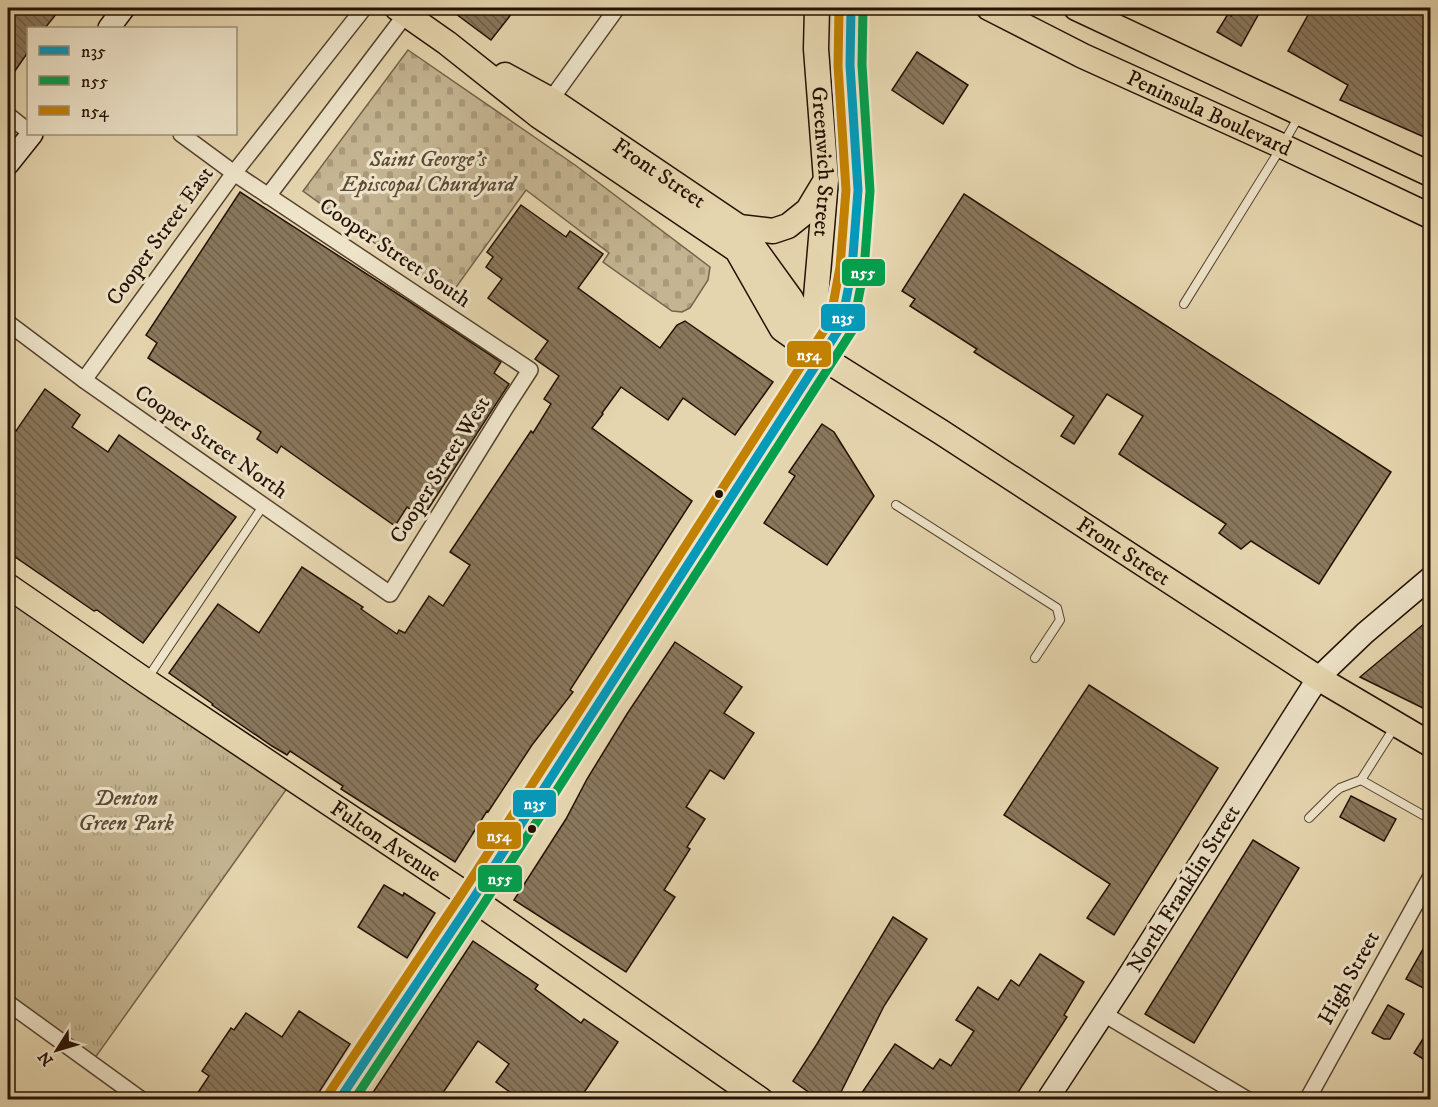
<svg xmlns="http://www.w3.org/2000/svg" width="1438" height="1107" font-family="'IM FELL DW Pica',serif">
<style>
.grass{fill:url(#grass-tufts);stroke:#74624a;stroke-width:1.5}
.cemetery{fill:url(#cemetery-stones);stroke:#74624a;stroke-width:1.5}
.building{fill:url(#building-back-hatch);stroke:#251103;stroke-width:1.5}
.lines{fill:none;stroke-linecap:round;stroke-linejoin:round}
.service-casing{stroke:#55422e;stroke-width:10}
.minor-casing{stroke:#55422e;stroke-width:18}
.tertiary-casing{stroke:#55422e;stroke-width:21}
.secondary-casing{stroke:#251103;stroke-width:24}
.primary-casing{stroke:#251103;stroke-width:27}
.service{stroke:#eee4ca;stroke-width:8}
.minor{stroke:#eee4ca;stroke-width:15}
.tertiary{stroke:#eee4ca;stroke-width:18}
.secondary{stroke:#eee4ca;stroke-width:21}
.primary{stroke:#e5d5ae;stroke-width:24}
.bus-1-casing{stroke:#eee4ca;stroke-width:14}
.bus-2-casing{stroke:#eee4ca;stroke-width:14}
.bus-3-casing{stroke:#eee4ca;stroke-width:14}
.bus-1{stroke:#049aba;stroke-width:9}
.bus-2{stroke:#029f4d;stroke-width:9}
.bus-3{stroke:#c28101;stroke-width:9}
.bus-dot{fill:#251103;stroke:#eee4ca;stroke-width:2}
.labels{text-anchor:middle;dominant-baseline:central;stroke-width:6;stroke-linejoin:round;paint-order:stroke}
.street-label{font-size:22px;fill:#251103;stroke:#eee4ca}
.park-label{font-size:22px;font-style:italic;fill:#5d4a35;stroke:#eee4ca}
.line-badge{stroke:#eee4ca;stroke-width:2}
.badge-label{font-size:16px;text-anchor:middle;font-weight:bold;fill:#fff}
</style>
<defs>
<pattern id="grass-tufts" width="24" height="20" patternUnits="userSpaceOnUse" patternTransform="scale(1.5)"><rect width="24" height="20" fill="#c4b491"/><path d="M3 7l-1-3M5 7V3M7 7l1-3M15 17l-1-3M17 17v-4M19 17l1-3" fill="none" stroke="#a89a7b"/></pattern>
<pattern id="cemetery-stones" width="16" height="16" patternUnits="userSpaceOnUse" patternTransform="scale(1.5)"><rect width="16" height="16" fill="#c4b491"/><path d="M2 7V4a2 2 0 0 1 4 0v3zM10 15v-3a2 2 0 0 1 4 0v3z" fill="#a89a7b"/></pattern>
<pattern id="building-back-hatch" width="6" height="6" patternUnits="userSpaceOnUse" patternTransform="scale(1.5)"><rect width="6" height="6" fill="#89775c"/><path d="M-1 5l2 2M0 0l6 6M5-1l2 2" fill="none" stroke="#70604a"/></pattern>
</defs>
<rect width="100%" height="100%" fill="#e5d5ae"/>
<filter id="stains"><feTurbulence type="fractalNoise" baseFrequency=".00333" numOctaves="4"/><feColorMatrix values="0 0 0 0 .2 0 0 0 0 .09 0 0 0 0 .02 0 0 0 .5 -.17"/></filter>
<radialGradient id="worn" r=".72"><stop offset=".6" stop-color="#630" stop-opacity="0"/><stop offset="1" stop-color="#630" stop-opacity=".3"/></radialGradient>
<polygon class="grass" points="8,585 293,780 92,1062 8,1003"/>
<polygon class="cemetery" points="408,50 575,165 710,267 708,280 690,308 682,312 672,311 603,262 609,253 526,190 449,297 303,191"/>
<g class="building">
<polygon points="8,8 61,8 45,28 28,28 28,52 8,81"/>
<polygon points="448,8 516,8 491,40"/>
<polygon points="1236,8 1262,8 1241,46 1217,32 1228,14 1231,16"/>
<polygon points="1312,8 1431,8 1431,140 1340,100 1348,85 1288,51"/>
<polygon points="917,52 968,85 943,124 892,90"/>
<polygon points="240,192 410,302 501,362 494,373 509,384 423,517 407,507 395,526 281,446 277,453 257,439 261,432 148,358 157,343 146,335"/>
<polygon points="964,194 1391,472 1319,584 1251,541 1241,549 1219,533 1226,524 1119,454 1143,416 1107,394 1074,444 1061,436 1074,416 974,352 977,349 910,306 915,299 902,291"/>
<polygon points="521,205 566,237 570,231 603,254 578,288 660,348 677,325 685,321 773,382 735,435 683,398 668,420 621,387 602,413 603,414 592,428 692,501 570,690 573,692 532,745 488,812 487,811 455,862 341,789 343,786 290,751 287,755 272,746 212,705 213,704 169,673 218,604 259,633 302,567 363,607 361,609 397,634 399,630 405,633 429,596 443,606 470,565 450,552 531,431 533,433 551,404 544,399 559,376 535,359 548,341 488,298 502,279 486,267 493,257 487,252"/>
<polygon points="45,389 80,415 72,427 108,452 119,435 236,517 143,643 97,610 94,611 8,552 8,425 16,431"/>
<polygon points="822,424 834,432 874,496 827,565 764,523 795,476 789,472"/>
<polygon points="1431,618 1431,712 1360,677"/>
<polygon points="675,642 742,687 724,713 754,733 724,779 710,770 686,807 705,819 687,847 690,849 664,890 675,897 626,972 514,900 566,819 587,779 627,714"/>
<polygon points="1089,685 1218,768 1114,935 1087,918 1110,884 1004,815"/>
<polygon points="1351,796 1396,819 1384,841 1340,817"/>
<polygon points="1253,840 1299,868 1194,1043 1145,1014"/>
<polygon points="384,885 403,896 404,893 435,913 407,958 358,927"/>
<polygon points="893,917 927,939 884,1006 837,1100 820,1100 793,1081 817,1044"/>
<polygon points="1431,935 1431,992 1406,979"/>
<polygon points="473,941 538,985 535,989 581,1023 584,1019 618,1042 579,1100 521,1100 496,1082 509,1064 478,1041 438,1100 368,1100"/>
<polygon points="1040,954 1084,982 1064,1015 1067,1017 1013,1100 857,1100 895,1044 933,1069 940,1059 951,1066 974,1031 956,1020 978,987 998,1000 1011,980 1019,986"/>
<polygon points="1388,1005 1404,1014 1390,1039 1384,1039 1372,1033"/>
<polygon points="299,1011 350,1044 314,1100 193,1100 209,1076 202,1071 231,1028 234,1030 246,1013 282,1037"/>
<polygon points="1431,1026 1431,1064 1414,1053"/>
</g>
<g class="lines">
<defs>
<g id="service">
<polyline points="1184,304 1282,146 1299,116"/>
<polyline points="896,505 1057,608 1060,620 1035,658"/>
<polyline points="147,679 263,506"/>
<polyline points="1361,780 1394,728"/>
<polyline points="1309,818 1334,793 1340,788 1361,780 1430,819"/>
</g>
<g id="minor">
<polyline points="547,105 617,8"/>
<polyline points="8,115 28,131"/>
<polyline points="268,196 406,14"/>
<polyline points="8,323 84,380 390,594 506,407 530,370 234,173 181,134"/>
<polyline points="84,380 234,173 364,8"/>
<polyline points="8,1003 142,1100"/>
<polyline points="1104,1014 1248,1100"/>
<polyline points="1307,1100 1430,878"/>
</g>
<polyline id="tertiary" points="339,1100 473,899 820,356"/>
<g id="secondary">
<polyline points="109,28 124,8"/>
<polyline points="8,164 32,134"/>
<polyline points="1047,1100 1125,981 1318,678 1365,633 1430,578"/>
</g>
<g id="primary">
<path id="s1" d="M 397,8 L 447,43 L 539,116 L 737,250 L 782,329 L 820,356 L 941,432 L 1318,678 L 1430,744"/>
<path id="s2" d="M 817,8 L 816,49 L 826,180 L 816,297 L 820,345"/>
<path id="s3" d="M 989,8 L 1083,56 L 1282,146 L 1430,216"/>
<polyline points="1076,8 1430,174"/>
<path id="s4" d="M 505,75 L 551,100 L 739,227 L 791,299 L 818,351"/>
<polyline points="739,227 773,231 788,226 808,210 823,185"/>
<polyline points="820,356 841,326 852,269 858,190 850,65 851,8"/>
<path id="s5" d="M 8,586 L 146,681 L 473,899 L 761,1100"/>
</g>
</defs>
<use href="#service" class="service-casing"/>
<use href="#minor" class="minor-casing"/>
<use href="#tertiary" class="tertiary-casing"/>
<use href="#secondary" class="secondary-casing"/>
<use href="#primary" class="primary-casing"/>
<use href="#service" class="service"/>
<use href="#minor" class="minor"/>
<use href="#tertiary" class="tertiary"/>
<use href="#secondary" class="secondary"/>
<use href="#primary" class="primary"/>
<defs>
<polyline id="bus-1" points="339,1100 473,899 841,326 852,269 858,190 850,65 851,8"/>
<polyline id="bus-2" points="354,1100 483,905 852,331 864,270 870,191 862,65 863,8"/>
<polyline id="bus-3" points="329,1093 463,892 830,321 840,267 846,190 838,66 839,8"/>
</defs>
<use href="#bus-1" class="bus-1-casing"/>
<use href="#bus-2" class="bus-2-casing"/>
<use href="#bus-3" class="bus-3-casing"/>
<use href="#bus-1" class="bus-1"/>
<use href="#bus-2" class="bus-2"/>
<use href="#bus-3" class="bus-3"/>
</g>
<g class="bus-dot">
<circle cx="719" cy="494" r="5"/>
<circle cx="532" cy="829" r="5"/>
</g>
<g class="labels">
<g class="street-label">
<text stroke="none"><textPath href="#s3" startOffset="244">Peninsula Boulevard</textPath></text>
<text stroke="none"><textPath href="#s2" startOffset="154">Greenwich Street</textPath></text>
<text stroke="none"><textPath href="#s4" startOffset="183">Front Street</textPath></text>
<text transform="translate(160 236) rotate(-54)">Cooper Street East</text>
<text transform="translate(395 253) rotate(34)">Cooper Street South</text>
<text transform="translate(211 442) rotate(35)">Cooper Street North</text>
<text transform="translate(440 470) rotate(-58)">Cooper Street West</text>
<text stroke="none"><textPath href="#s1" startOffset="916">Front Street</textPath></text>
<text stroke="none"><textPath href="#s5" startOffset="456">Fulton Avenue</textPath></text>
<text transform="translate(1184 889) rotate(-58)">North Franklin Street</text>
<text transform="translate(1349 978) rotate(-61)">High Street</text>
</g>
<g class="park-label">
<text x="428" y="159">Saint George's<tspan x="428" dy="25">Episcopal Churdyard</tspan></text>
<text x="126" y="798">Denton<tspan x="126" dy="25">Green Park</tspan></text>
</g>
</g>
<g class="line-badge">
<rect x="841" y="258" width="45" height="29" rx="6" fill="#029f4d"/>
<rect x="820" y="303" width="46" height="29" rx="6" fill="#049aba"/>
<rect x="786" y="340" width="46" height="28" rx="6" fill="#c28101"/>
<rect x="512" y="789" width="45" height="29" rx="6" fill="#049aba"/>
<rect x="476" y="821" width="46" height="29" rx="6" fill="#c28101"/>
<rect x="477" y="864" width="46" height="29" rx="6" fill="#029f4d"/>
</g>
<g class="badge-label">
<text x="863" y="278">n55</text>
<text x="843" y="323">n35</text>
<text x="809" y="360">n54</text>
<text x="535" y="809">n35</text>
<text x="499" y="841">n54</text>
<text x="500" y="884">n55</text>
</g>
<rect width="1438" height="1107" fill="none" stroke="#e5d5ae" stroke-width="30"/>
<rect x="9" y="9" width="1420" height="1089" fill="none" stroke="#251103" stroke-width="3"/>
<rect x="15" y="15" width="1408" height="1077" fill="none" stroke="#251103" stroke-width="1.5"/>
<rect x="27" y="27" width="210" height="108" fill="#eee4ca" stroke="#9e907a" stroke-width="1.5"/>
<rect x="39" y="46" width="30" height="9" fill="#049aba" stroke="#9e907a" stroke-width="1.5"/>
<text x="81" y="57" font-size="18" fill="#251103">n35</text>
<rect x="39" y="76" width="30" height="9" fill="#029f4d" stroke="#9e907a" stroke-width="1.5"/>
<text x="81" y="87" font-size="18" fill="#251103">n55</text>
<rect x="39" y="106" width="30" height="9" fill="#c28101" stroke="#9e907a" stroke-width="1.5"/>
<text x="81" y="117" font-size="18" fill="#251103">n54</text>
<g transform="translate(57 1050) rotate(233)" stroke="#eee4ca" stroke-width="4.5" paint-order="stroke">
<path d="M0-4.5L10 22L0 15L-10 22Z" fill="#251103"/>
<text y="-9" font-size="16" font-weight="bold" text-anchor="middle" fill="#251103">N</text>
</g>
<rect width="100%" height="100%" filter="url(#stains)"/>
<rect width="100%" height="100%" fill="url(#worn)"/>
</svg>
